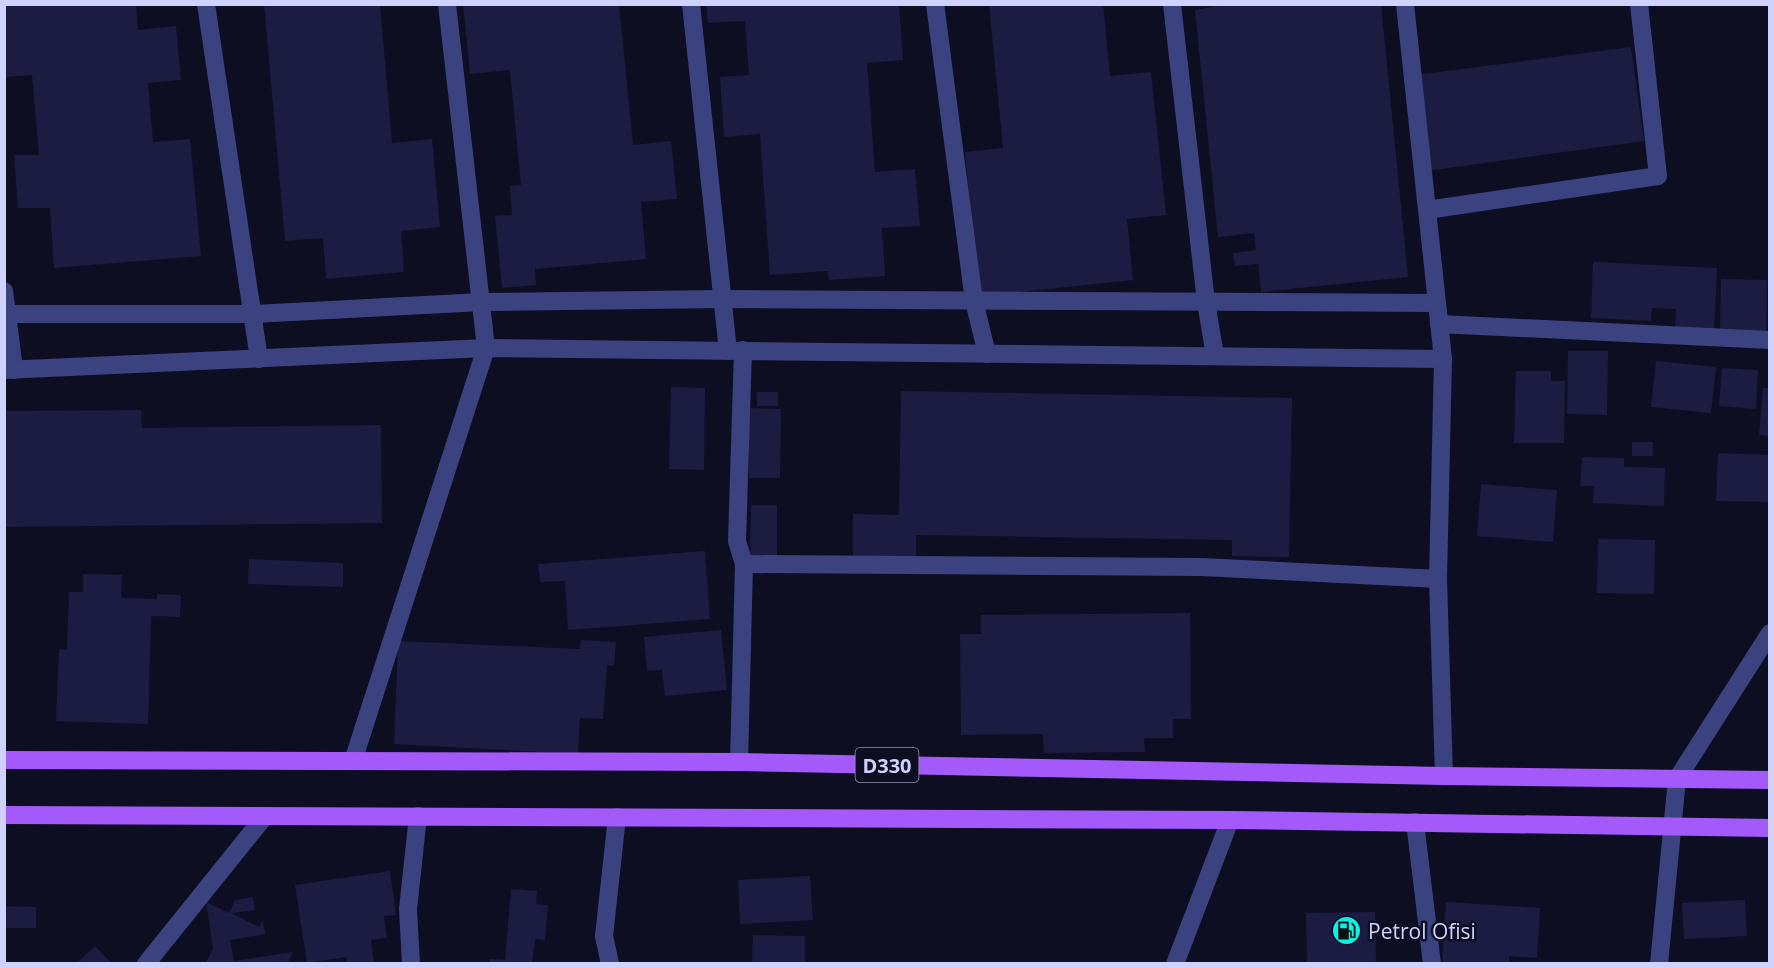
<svg xmlns="http://www.w3.org/2000/svg" width="1774" height="968" font-family="'Open Sans',sans-serif">
<style>
.building{fill:#1c1b42}
.lines{fill:none;stroke-linecap:round;stroke-linejoin:round}
.minor{stroke:#3a4380;stroke-width:18}
.major{stroke:#a45afb;stroke-width:18}
.labels{text-anchor:middle;dominant-baseline:central;stroke-width:5;stroke-linejoin:round;paint-order:stroke}
.shield{fill:#0e0e22;stroke:#9697bc;stroke-width:1.5}
.shield-label{font-size:20px;font-weight:bold;fill:#d0d2fe}
.poi-label{font-size:21px;fill:#d0d2fe;stroke:#0e0e22;text-anchor:start}
</style>
<rect width="100%" height="100%" fill="#0e0e22"/>
<g class="building">
<polygon points="4,4 136,4 138,30 176,26 181,80 148,83 153,142 190,139 201,256 54,268 50,208 18,208 14,155 39,155 32,75 4,77"/>
<polygon points="264,4 380,4 392,143 432,139 440,227 401,231 404,272 326,279 323,238 285,241"/>
<polygon points="463,4 619,4 633,145 671,141 677,199 641,202 646,259 535,269 536,285 502,288 495,216 512,215 510,186 521,185 510,70 470,74"/>
<polygon points="706,4 899,4 903,60 867,63 875,172 915,169 920,226 882,228 885,276 829,280 828,271 770,275 760,134 724,137 720,77 749,75 745,21 708,23"/>
<polygon points="989,4 1103,4 1110,76 1151,72 1166,215 1127,219 1133,280 979,296 965,152 1003,148"/>
<polygon points="1228,4 1381,4 1408,277 1261,292 1258,264 1235,266 1233,253 1256,250 1254,233 1218,237 1195,10"/>
<polygon points="1631,47 1644,141 1427,171 1416,75"/>
<polygon points="1593,262 1717,268 1714,331 1675,329 1676,309 1652,308 1651,321 1591,318"/>
<polygon points="1721,279 1767,280 1766,331 1720,330"/>
<polygon points="1568,351 1608,351 1607,415 1567,414"/>
<polygon points="1656,361 1716,367 1711,413 1651,407"/>
<polygon points="1722,368 1758,370 1756,409 1719,406"/>
<polygon points="1516,371 1551,371 1551,381 1565,381 1564,443 1514,443"/>
<polygon points="671,387 705,388 704,470 669,469"/>
<polygon points="1763,388 1770,388 1770,436 1759,435"/>
<polygon points="901,391 1292,398 1289,557 1232,556 1232,540 916,535 916,558 853,558 853,514 899,515"/>
<rect x="757" y="392" width="21" height="14"/>
<polygon points="749,408 781,409 780,478 749,478"/>
<polygon points="141,410 142,428 381,425 382,523 4,527 4,411"/>
<rect x="1632" y="442" width="21" height="14"/>
<polygon points="1718,453 1770,455 1770,502 1716,501"/>
<polygon points="1582,457 1624,458 1624,467 1665,468 1664,506 1593,503 1594,486 1580,486"/>
<polygon points="1481,484 1557,490 1553,542 1477,536"/>
<polygon points="751,505 777,505 777,559 750,559"/>
<polygon points="1598,539 1655,540 1654,594 1597,593"/>
<polygon points="705,551 710,619 568,630 565,581 540,582 538,564"/>
<polygon points="249,559 343,563 343,587 248,584"/>
<polygon points="83,574 122,575 121,598 157,599 157,594 181,595 180,617 151,616 148,724 56,721 59,649 67,650 69,592 83,592"/>
<polygon points="1190,613 1191,719 1173,719 1173,738 1144,738 1145,752 1044,753 1043,734 961,735 960,634 981,634 981,615"/>
<polygon points="721,630 727,690 665,696 662,670 647,671 644,637"/>
<polygon points="581,640 616,642 614,666 607,665 603,719 580,718 578,754 394,744 398,641 580,649"/>
<polygon points="390,871 396,915 384,916 387,938 371,940 374,963 347,963 346,957 307,963 295,885"/>
<polygon points="810,876 813,920 740,924 738,880"/>
<polygon points="511,889 537,891 536,904 548,905 545,940 535,939 532,963 489,963 490,959 505,960"/>
<polygon points="253,897 255,910 231,913 259,927 263,920 265,934 230,940 234,961 293,952 288,963 206,963 213,948 206,902 229,913 235,900"/>
<polygon points="1745,900 1747,936 1684,939 1682,903"/>
<polygon points="1446,902 1540,908 1537,958 1509,956 1509,963 1442,963"/>
<polygon points="4,906 36,907 36,928 4,928"/>
<polygon points="1375,912 1376,963 1307,963 1306,913"/>
<polygon points="753,935 805,936 805,963 752,963"/>
<polygon points="95,946 111,963 77,963"/>
</g>
<g class="lines">
<g class="minor">
<polyline points="206,4 259,359"/>
<polyline points="691,4 728,351"/>
<polyline points="935,4 974,301 987,354"/>
<polyline points="1172,4 1206,302 1215,356"/>
<polyline points="1405,4 1443,359 1438,579 1444,776"/>
<polyline points="1427,210 1658,176 1639,4"/>
<polyline points="4,291 14,370"/>
<polyline points="4,314 252,314 481,302 722,299 1437,303"/>
<polyline points="1439,324 1770,340"/>
<polyline points="4,370 486,348 1443,359"/>
<polyline points="744,564 1202,567 1438,579"/>
<polyline points="353,761 486,348 447,4"/>
<polyline points="739,762 744,564 737,541 743,350"/>
<polyline points="1415,822 1432,964"/>
<polyline points="146,964 265,816"/>
<polyline points="411,964 408,909 418,816"/>
<polyline points="610,964 604,936 617,817"/>
<polyline points="1175,964 1230,820"/>
<polyline points="1659,964 1677,779 1770,633"/>
</g>
<g class="major">
<polyline points="4,760 739,762 1444,776 1770,780"/>
<polyline points="4,815 1230,820 1770,828"/>
</g>
</g>
<defs>
<symbol id="fuel-disc" viewBox="-11 -11 22 22"><circle r="9.5" fill="#06f4e5" stroke="#0e0e22"/><path d="M-5.5-6h7V0h2V4h1.3V-2.5L3-4.5l.8-.8L6-3V5H2.5V1h-1V6h-7ZM-4.2-4.7v3.2H.2V-4.7Z" fill="#111"/></symbol>
</defs>
<g fill-rule="evenodd">
<use href="#fuel-disc" x="1330" y="914" width="33" height="33"/>
</g>
<g class="labels">
<rect class="shield" x="855.5" y="748" width="63" height="34" rx="4.5"/>
<g class="shield-label">
<text x="887" y="765">D330</text>
</g>
<g class="poi-label">
<text x="1368" y="931">Petrol Ofisi</text>
</g>
</g>
<rect width="1774" height="968" fill="none" stroke="#d0d2fe" stroke-width="12"/>
</svg>
